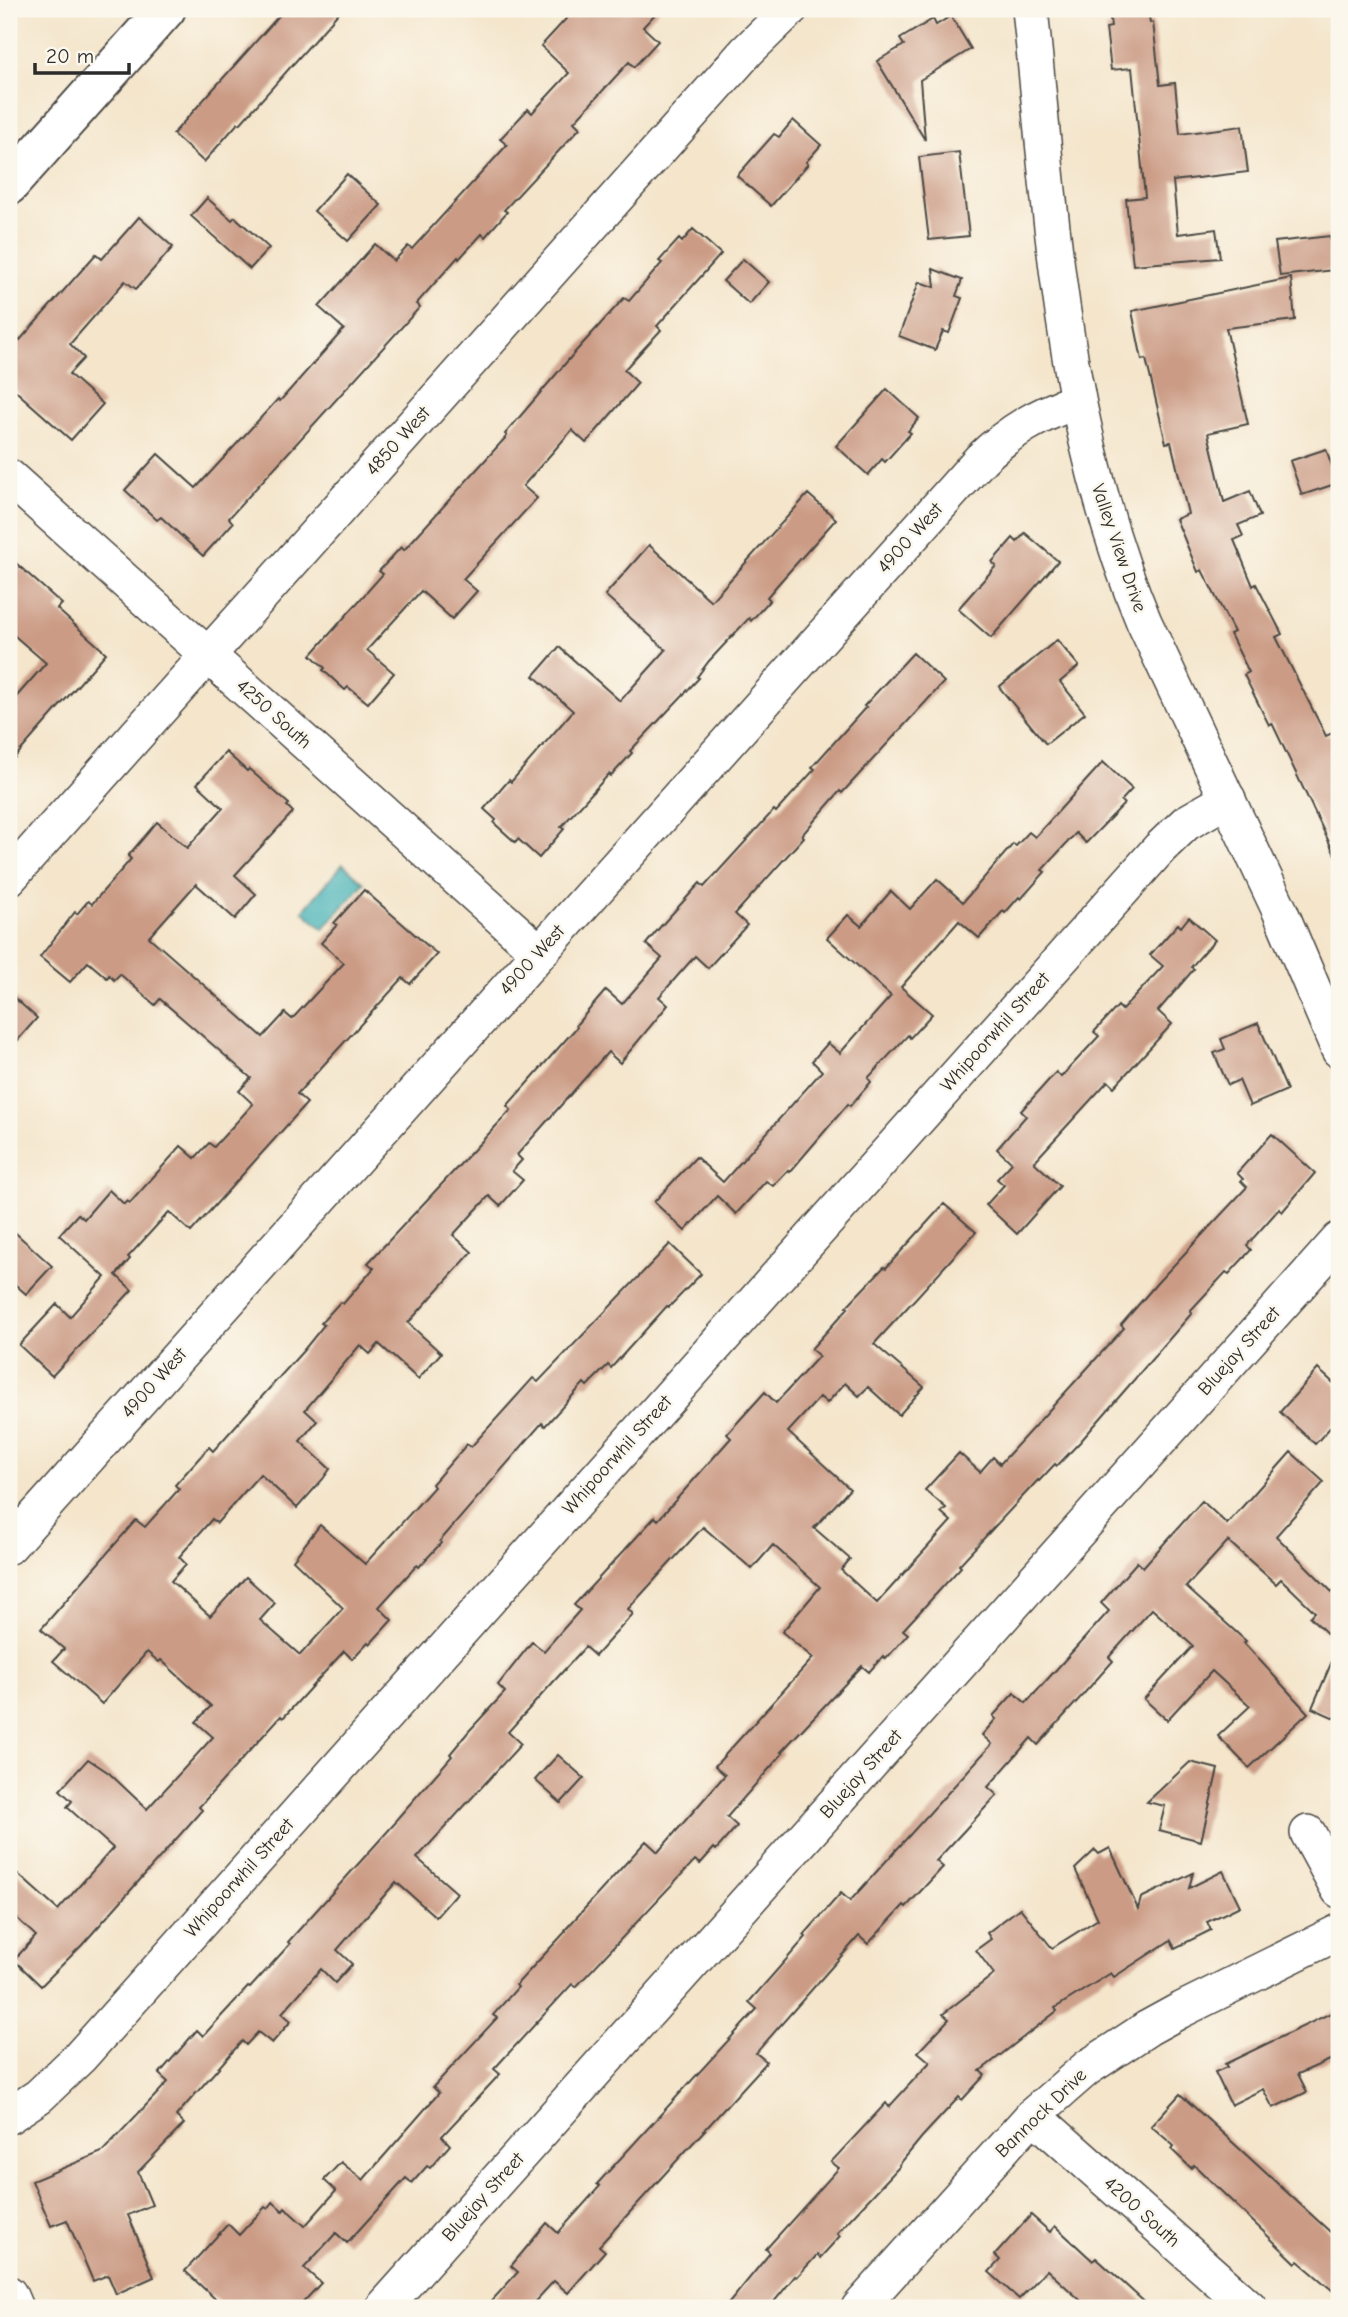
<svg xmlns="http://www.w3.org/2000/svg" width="1348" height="2317" font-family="'Comic Neue',sans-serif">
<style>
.water{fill:#3dafb5;stroke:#346d70;stroke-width:2}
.building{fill:#cb9b85}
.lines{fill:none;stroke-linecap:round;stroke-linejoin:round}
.minor-casing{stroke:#494743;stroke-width:38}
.secondary-casing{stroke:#494743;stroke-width:42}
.minor{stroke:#fff;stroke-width:35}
.secondary{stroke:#fff;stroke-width:38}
.labels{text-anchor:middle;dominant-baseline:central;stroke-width:5;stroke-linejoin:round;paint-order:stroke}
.street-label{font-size:19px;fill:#2b2b2b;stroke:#fbf7ec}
</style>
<rect width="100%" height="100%" fill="#fbf7ec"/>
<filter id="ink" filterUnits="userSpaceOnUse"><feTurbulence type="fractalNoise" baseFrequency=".0143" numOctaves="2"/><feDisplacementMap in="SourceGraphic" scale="14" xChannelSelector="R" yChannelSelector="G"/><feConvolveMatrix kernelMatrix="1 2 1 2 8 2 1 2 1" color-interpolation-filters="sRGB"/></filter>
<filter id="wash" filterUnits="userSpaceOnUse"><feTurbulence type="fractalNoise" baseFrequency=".00686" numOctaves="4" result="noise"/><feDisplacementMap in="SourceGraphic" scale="28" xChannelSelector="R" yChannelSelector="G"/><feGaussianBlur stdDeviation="1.57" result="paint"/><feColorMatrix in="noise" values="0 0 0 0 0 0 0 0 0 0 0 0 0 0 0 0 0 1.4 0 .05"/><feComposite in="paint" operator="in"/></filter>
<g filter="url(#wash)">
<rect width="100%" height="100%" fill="#f4e5cb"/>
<polygon class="water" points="343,864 364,883 323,929 303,911"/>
<g id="blocks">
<g class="building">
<polygon points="285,9 342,9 240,124 238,123 204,162 173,134"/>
<polygon points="575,9 660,9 643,27 658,41 634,67 629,62 574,122 580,128 504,210 507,212 485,237 482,234 459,259 458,257 416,304 420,307 229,518 233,523 203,556 161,517 157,520 125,490 158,454 196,488 278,399 280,401 344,329 319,307 375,244 394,261 408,246 412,249 507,145 500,139 528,109 532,113 569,73 541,46"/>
<polygon points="1109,9 1148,9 1150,23 1153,22 1160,85 1175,83 1180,134 1242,126 1248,172 1173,181 1178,234 1216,229 1220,258 1133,265 1126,199 1145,197 1132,68 1111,70 1106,28 1111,27"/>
<polygon points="951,16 971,49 920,80 925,140 877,61 904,45 900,39 933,19 936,25"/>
<polygon points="793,120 821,145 806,162 808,164 771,206 737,176 774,134 779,137"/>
<polygon points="959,152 969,236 929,240 919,157"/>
<polygon points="347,174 381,205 348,241 314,211"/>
<polygon points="207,198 232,220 235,217 269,248 250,269 191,216"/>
<polygon points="139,217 173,247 136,289 125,281 70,344 84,358 69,374 103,404 71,440 9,385 9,329 20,340 96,254 102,259"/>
<polygon points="693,229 721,254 657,326 661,330 624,370 638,383 586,443 572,430 523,486 537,498 463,579 477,591 452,619 421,591 367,650 394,673 368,703 348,687 345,690 323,670 325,668 311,655 383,574 379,571 401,547 404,550 507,436 505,434 576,351 624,298 629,301 662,263 659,261 679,239 682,242"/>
<polygon points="1330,236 1334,270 1280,276 1275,242"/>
<polygon points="743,259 769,282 749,304 723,281"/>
<polygon points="933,269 962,280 956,296 962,298 949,333 943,331 935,350 899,336 919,282 935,287"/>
<polygon points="1291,278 1295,320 1226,328 1248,424 1208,433 1224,502 1250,491 1260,516 1238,525 1243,536 1234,540 1253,586 1256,584 1282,634 1276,637 1326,736 1339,730 1339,863 1272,723 1269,725 1244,675 1249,672 1230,634 1234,632 1202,570 1198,572 1176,519 1188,514 1171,442 1166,443 1146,359 1142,360 1132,311"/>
<polygon points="887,389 919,418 908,431 911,433 885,462 882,459 868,475 836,446"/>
<polygon points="1326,449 1338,483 1302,495 1290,461"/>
<polygon points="808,494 836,519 779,583 767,597 770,600 751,621 749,618 709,661 697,677 699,678 630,751 632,753 611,776 609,774 561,827 564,829 539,858 518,839 515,842 494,823 496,820 484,809 509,780 511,782 573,711 534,676 559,647 620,701 666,650 605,595 649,545 711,601"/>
<polygon points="1025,533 1058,561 991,638 958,609 996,566 992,562 1013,538 1017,542"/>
<polygon points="9,557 62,604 57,609 106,653 9,764 9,705 46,663 9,631"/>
<polygon points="1057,640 1079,666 1060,682 1085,713 1046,744 999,687"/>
<polygon points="913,653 944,682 842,793 840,791 802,835 804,837 735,914 747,925 708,968 695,956 659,997 668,1005 620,1063 608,1052 517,1155 522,1160 512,1171 523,1180 500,1206 489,1196 453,1235 472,1252 408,1323 441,1353 418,1379 379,1344 370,1354 360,1345 305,1410 317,1421 300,1441 330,1469 323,1479 297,1508 260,1474 217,1523 212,1519 179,1557 186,1564 171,1581 210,1616 246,1577 275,1603 260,1620 300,1655 343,1608 293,1560 320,1525 365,1564 434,1487 432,1484 467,1444 471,1447 533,1378 538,1382 670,1244 701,1274 669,1307 667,1306 611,1368 608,1365 587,1386 584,1383 545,1426 542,1423 440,1541 441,1543 419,1567 417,1565 379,1607 392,1620 370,1644 368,1642 352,1659 344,1651 283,1718 281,1716 199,1807 202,1810 82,1945 41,1986 14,1960 36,1936 9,1911 9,1866 58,1910 113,1848 67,1807 72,1801 60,1790 88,1759 109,1773 147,1809 213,1737 196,1722 211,1706 161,1660 159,1662 147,1652 102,1704 53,1661 64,1649 41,1629 136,1520 145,1527 179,1489 175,1485 209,1447 213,1451 303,1351 324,1325 321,1323 340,1302 343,1304 374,1268 368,1263 511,1110 507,1106 577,1027 576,1025 606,990 622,1004 662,958 646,944 661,926 700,883 704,887 774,810 776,812 815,769 812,767 866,707 864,706"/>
<polygon points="226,752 247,771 249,769 289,804 287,806 293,812 235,875 256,894 235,919 196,884 149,937 263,1037 285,1013 292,1019 344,963 321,943 337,925 334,923 364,890 437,954 410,984 403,978 297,1094 307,1103 191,1232 169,1212 128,1257 130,1259 116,1275 132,1290 52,1376 19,1345 57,1304 70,1317 105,1277 59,1235 78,1214 84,1219 109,1190 124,1204 127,1201 130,1203 181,1146 195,1158 209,1143 214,1147 253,1104 239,1091 251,1078 160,999 155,1005 120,974 114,980 109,975 107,978 88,962 70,982 40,957 75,912 77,914 88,901 92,904 131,859 128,856 157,822 187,848 223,808 197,784"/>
<polygon points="1103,762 1132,789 1121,801 1124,804 1086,843 1076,833 1042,870 1045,872 1021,899 1019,897 1005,913 1003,911 979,938 959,921 901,987 932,1014 910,1038 908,1035 868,1078 871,1082 850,1106 848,1104 790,1172 788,1170 773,1186 766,1181 736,1214 717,1196 685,1231 654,1202 696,1157 723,1182 822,1071 812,1061 828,1043 840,1053 891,996 827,938 848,915 861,926 891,891 910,909 937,879 963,902 1013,844 1016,846 1029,832 1035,837"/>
<polygon points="1189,917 1215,940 1191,967 1194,969 1158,1011 1172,1024 1114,1087 1108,1081 1034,1162 1060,1186 1017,1234 986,1205 1004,1185 997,1179 1012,1163 997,1149 1026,1116 1021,1111 1056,1072 1061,1077 1099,1036 1094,1032 1118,1006 1122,1010 1163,966 1150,955 1178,924 1181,927"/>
<polygon points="9,993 37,1018 9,1050"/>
<polygon points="1258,1023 1287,1090 1250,1106 1239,1080 1228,1085 1214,1053 1225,1049 1221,1039"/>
<polygon points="1272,1134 1315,1173 1282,1212 1279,1209 1247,1245 1251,1250 1229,1274 1226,1272 1190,1311 1192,1313 1080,1442 1057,1466 1055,1464 1039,1481 1038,1480 959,1565 961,1567 903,1630 908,1634 886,1659 883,1656 869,1672 862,1666 781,1752 783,1753 727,1817 737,1826 716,1850 714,1848 700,1864 695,1860 576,1987 572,1984 494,2069 500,2074 442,2136 450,2145 430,2168 427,2166 412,2183 406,2178 347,2243 336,2233 304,2268 321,2283 298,2308 225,2308 185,2271 228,2224 239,2235 265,2207 268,2209 273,2202 283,2211 285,2208 305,2226 336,2191 324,2180 341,2162 363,2180 439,2093 433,2087 497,2018 493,2015 518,1987 516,1985 566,1931 565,1930 646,1841 658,1852 725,1775 715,1766 813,1658 782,1632 820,1587 773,1545 752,1569 703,1527 628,1609 633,1614 595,1656 585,1647 508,1732 521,1744 417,1858 457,1893 436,1917 396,1882 337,1950 352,1964 335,1983 321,1969 282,2013 291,2021 272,2043 258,2032 246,2045 242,2041 176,2116 184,2124 138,2172 152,2205 128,2215 154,2277 116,2294 108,2275 93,2281 67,2220 51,2226 32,2181 102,2152 168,2082 159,2074 197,2030 203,2036 248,1987 250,1988 290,1944 288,1942 396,1822 395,1821 452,1756 450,1754 469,1731 505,1692 498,1685 532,1642 544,1651 580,1610 574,1605 655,1517 658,1520 731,1438 727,1434 765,1392 776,1403 819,1356 811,1349 848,1308 846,1307 884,1267 886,1268 944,1204 976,1232 874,1344 924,1387 899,1415 868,1387 859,1396 845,1383 827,1403 820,1397 788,1432 850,1489 814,1528 850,1559 841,1570 877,1603 951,1521 941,1512 946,1508 925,1490 959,1453 980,1472 993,1457 1000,1464 1124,1328 1121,1325 1158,1282 1247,1187 1241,1181 1243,1179 1237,1173"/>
<polygon points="9,1227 52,1266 26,1294 9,1279"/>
<polygon points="1318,1369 1339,1388 1339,1418 1315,1444 1280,1412"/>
<polygon points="1291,1452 1324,1482 1276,1536 1332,1592 1339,1585 1339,1720 1312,1708 1339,1645 1310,1617 1315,1612 1281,1579 1276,1584 1228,1541 1186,1587 1246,1641 1244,1643 1308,1713 1249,1768 1218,1736 1250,1706 1212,1671 1167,1720 1144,1699 1193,1646 1152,1609 1109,1657 1113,1661 1038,1745 1031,1738 988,1787 997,1795 936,1861 943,1867 906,1907 904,1905 868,1944 859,1936 756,2053 766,2061 765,2064 599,2246 605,2251 568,2293 554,2281 529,2308 485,2308 518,2272 511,2266 547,2223 558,2233 600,2186 597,2184 757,2009 749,2002 806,1937 804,1935 841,1893 850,1901 992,1744 982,1735 996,1719 993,1716 1014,1693 1026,1703 1109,1611 1101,1603 1137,1562 1143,1567 1202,1501 1227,1524"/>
<polygon points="558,1755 584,1778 561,1803 535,1780"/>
<polygon points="1190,1762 1218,1769 1201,1841 1159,1830 1165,1806 1147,1802"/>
<polygon points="1110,1848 1138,1909 1141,1898 1193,1873 1189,1888 1223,1871 1240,1906 1207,1922 1211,1930 1175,1948 1171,1940 1114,1977 1111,1973 1055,2008 1057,2011 980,2071 985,2075 962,2100 959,2097 922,2137 899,2165 900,2166 837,2233 840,2236 820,2258 817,2255 797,2277 795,2276 769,2308 725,2308 770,2253 766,2249 839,2168 831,2162 886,2103 889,2107 930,2062 918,2052 949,2019 943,2014 994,1974 976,1950 991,1939 987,1933 1020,1908 1052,1948 1098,1919 1075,1869 1095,1850 1099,1854"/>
<polygon points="1339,2009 1339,2056 1298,2074 1307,2092 1273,2108 1263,2089 1231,2105 1215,2072 1227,2067 1225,2064"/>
<polygon points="1180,2094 1339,2240 1339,2296 1298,2261 1296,2263 1194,2165 1191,2168 1171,2149 1174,2146 1151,2126"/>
<polygon points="1031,2215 1050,2232 1055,2226 1093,2261 1096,2258 1151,2308 1089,2308 1047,2270 1019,2299 989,2272 1000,2260 995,2255"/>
</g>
</g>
</g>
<g filter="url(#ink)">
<use href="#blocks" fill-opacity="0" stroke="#494743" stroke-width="2"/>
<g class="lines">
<defs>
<g id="minor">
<path d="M 1030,9 C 1052,220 1061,423 1144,622 L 1280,911 L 1339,1050"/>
<polyline points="9,477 539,952"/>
<polyline points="9,878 747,51 790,9"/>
<path d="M 9,1546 L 981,459 C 1011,430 1037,416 1076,401"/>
<polyline points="1308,1833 1339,1890"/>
<polyline points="1033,2115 1250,2308"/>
<polyline points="9,2116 39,2096 80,2057 1160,848 1186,823 1228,799"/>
<polyline points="9,2294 15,2308"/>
<polyline points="383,2308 1339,1240"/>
<polyline points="859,2308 1033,2115 1087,2068 1148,2028 1179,2011 1339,1932"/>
</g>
<polyline id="secondary" points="9,185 166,9"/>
</defs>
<use href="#minor" class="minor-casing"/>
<use href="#secondary" class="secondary-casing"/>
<use href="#minor" class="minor"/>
<use href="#secondary" class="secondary"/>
</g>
</g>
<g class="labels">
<g class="street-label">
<text transform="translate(398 441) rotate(-48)">4850 West</text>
<text transform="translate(910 538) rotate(-48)">4900 West</text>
<text transform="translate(1119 548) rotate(71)">Valley View Drive</text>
<text transform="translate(274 714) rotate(42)">4250 South</text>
<text transform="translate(532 960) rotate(-48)">4900 West</text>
<text transform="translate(995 1032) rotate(-48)">Whipoorwhil Street</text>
<text transform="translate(1239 1351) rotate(-48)">Bluejay Street</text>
<text transform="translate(154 1383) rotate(-48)">4900 West</text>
<text transform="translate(617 1455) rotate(-48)">Whipoorwhil Street</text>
<text transform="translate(861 1774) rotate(-48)">Bluejay Street</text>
<text transform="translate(239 1878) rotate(-48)">Whipoorwhil Street</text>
<text transform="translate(1041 2113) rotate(-44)">Bannock Drive</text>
<text transform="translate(483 2197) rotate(-48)">Bluejay Street</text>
<text transform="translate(1142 2212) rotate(42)">4200 South</text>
</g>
</g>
<rect width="1348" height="2317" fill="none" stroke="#fbf7ec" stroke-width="35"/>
<path d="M35 63v10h94v-10" fill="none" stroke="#2b2b2b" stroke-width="3.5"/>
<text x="46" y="63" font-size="21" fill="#2b2b2b" stroke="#fbf7ec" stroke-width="5" paint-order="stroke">20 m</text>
</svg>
